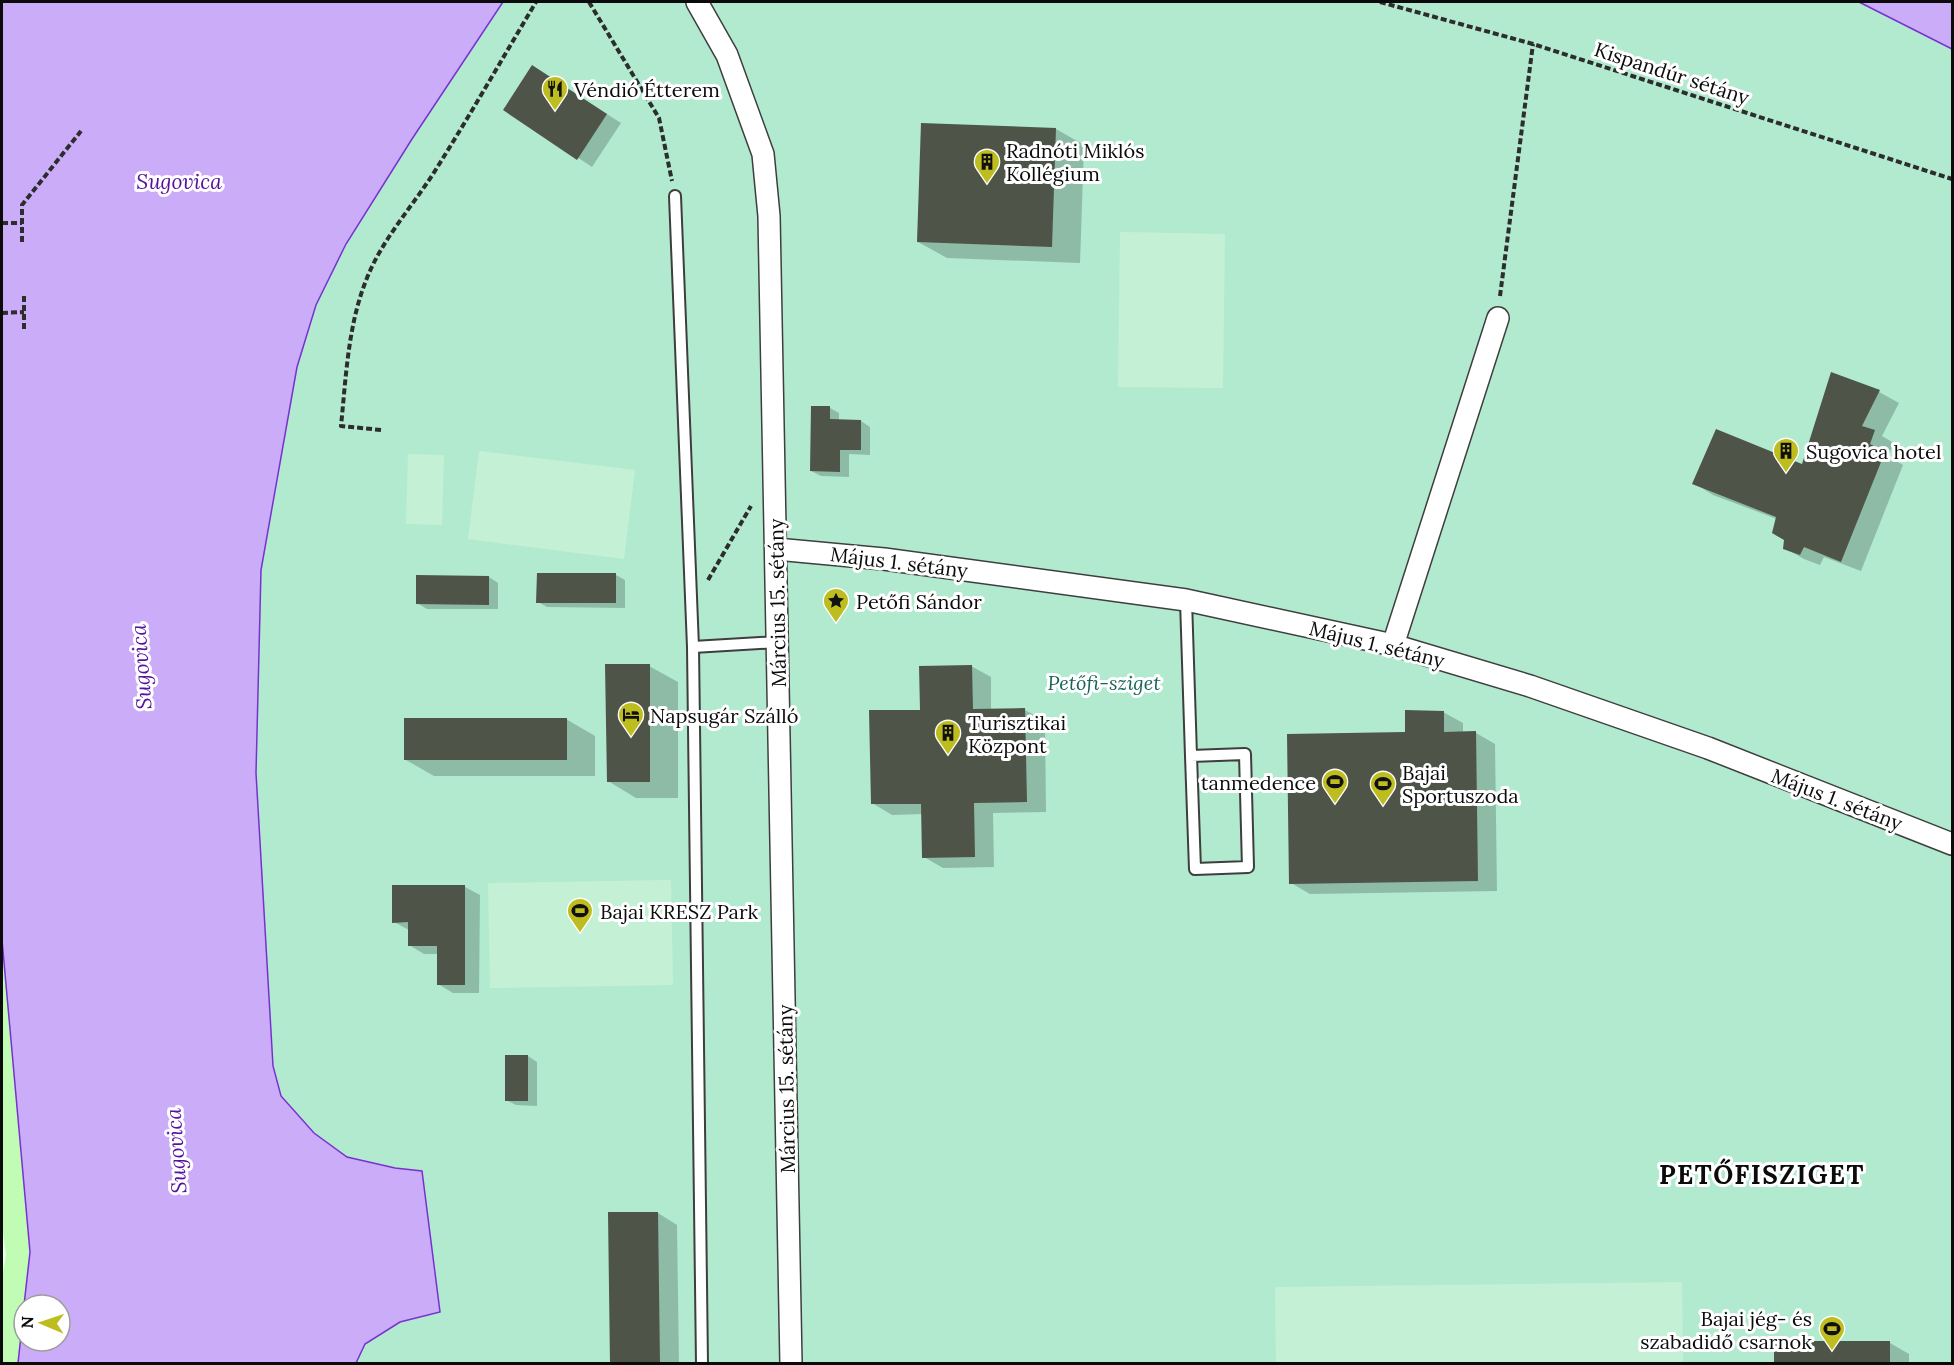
<svg xmlns="http://www.w3.org/2000/svg" width="1954" height="1365" font-family="Lora,serif">
<style>
.green{fill:#b2eacf}
.sand{fill:#c1fcb4}
.pitch{fill:#c4f1d5}
.water{fill:#cbacf8;stroke:#7731d1;stroke-width:1.5}
.shadow{fill:#0003}
.building{fill:#4e5447}
.lines{fill:none;stroke-linecap:round;stroke-linejoin:round}
.lane-casing{stroke:#3e3e3e;stroke-width:14}
.street-casing{stroke:#3e3e3e;stroke-width:24}
.path{stroke:#2d2d2d;stroke-width:4;stroke-dasharray:6 3;stroke-linecap:butt}
.lane{stroke:#fff;stroke-width:10}
.street{stroke:#fff;stroke-width:21}
.labels{text-anchor:middle;dominant-baseline:central;stroke-width:6;stroke-linejoin:round;paint-order:stroke}
.street-label{font-size:20px;fill:#0b0b0b;stroke:#fff}
.poi-label{font-size:20px;fill:#0b0b0b;stroke:#fff;text-anchor:start}
.park-label{font-size:20px;font-style:italic;fill:#1a6457;stroke:#fff}
.water-label{font-size:21px;font-style:italic;fill:#55129f;stroke:#fff}
.district-label{font-size:26px;font-weight:bold;letter-spacing:1.5px;fill:#0b0b0b;stroke:#fff}
</style>
<rect width="100%" height="100%" fill="#ecffe9"/>
<polygon class="green" points="503,2 1859,2 1952,49 1952,1363 356,1363 365,1344 400,1322 440,1312 422,1171 395,1168 347,1157 314,1133 281,1096 273,1065 256,773 261,570 297,367 316,305 346,244 412,139"/>
<polygon class="sand" points="2,940 30,1252 18,1364 2,1363 2,1278 6,1255 2,1225"/>
<g class="pitch">
<polygon points="1120,232 1225,234 1223,388 1118,387"/>
<polygon points="479,451 635,470 624,559 468,539"/>
<polygon points="408,454 444,455 442,525 406,524"/>
<polygon points="671,880 673,985 490,988 488,883"/>
<polygon points="1682,1282 1683,1363 1276,1363 1275,1287"/>
</g>
<g class="water">
<polygon points="3,2 503,2 412,139 346,244 316,305 297,367 261,570 256,773 273,1066 281,1096 314,1133 347,1157 395,1168 422,1171 440,1312 400,1322 365,1344 356,1363 18,1363 24,1308 24,1341 60,1341 60,1305 24,1305 30,1252 2,940 2,4"/>
<polygon points="1859,2 1952,2 1952,49"/>
</g>
<g class="shadow">
<polygon points="547,76 621,123 592,167 505,109"/>
<polygon points="922,124 1056,129 1084,145 1080,263 947,258 918,242"/>
<polygon points="1832,374 1879,392 1899,403 1882,436 1894,443 1888,456 1903,465 1861,571 1824,557 1820,565 1804,559 1784,548 1785,539 1777,519 1713,495 1694,483 1803,466"/>
<polygon points="830,408 839,413 839,421 861,421 870,427 870,455 849,454 849,477 821,476 811,471"/>
<polygon points="538,574 616,575 625,580 625,608 547,607 538,602"/>
<polygon points="489,577 498,583 498,609 427,609 417,603"/>
<polygon points="649,666 678,682 678,798 636,798 608,781"/>
<polygon points="971,666 991,677 991,710 1025,710 1045,721 1046,812 993,813 994,867 943,868 924,857 923,814 892,815 872,803 922,711"/>
<polygon points="1443,712 1463,723 1463,733 1476,733 1495,744 1497,891 1310,894 1291,883"/>
<polygon points="566,719 595,736 595,776 434,776 406,760"/>
<polygon points="394,887 465,887 480,895 479,993 453,993 438,984 438,954 424,954 409,945 409,930 394,922"/>
<polygon points="528,1056 537,1062 537,1106 516,1105 506,1100"/>
<polygon points="658,1213 677,1225 679,1364 612,1364"/>
<polygon points="1890,1343 1909,1354 1909,1364 1776,1364"/>
</g>
<g class="building">
<polygon points="532,65 607,114 577,160 503,110"/>
<polygon points="921,123 1056,128 1052,247 917,242"/>
<polygon points="1831,372 1880,390 1862,426 1875,430 1870,444 1885,452 1841,562 1804,547 1800,555 1783,549 1784,540 1772,533 1776,517 1692,484 1716,429 1802,464"/>
<polygon points="811,406 830,406 830,419 861,420 861,450 840,450 840,472 810,471"/>
<polygon points="537,573 616,573 616,603 536,603"/>
<polygon points="416,575 489,576 489,605 416,604"/>
<polygon points="605,664 650,664 650,782 607,782"/>
<polygon points="972,665 973,709 1025,708 1027,802 974,803 975,857 922,858 921,804 871,804 869,710 920,710 919,666"/>
<polygon points="1405,710 1444,711 1444,732 1476,731 1478,881 1289,884 1287,734 1405,732"/>
<rect x="404" y="718" width="163" height="42"/>
<polygon points="392,885 465,885 465,985 437,985 437,946 408,946 408,922 392,923"/>
<rect x="505" y="1055" width="23" height="46"/>
<polygon points="608,1212 658,1212 660,1364 610,1364"/>
<rect x="1774" y="1341" width="116" height="23"/>
</g>
<g class="lines">
<defs>
<g id="lane">
<polyline points="675,196 693,647 702,1364"/>
<polyline points="1186,600 1191,756 1245,754 1248,867 1195,869 1191,756"/>
<polyline points="693,647 777,642"/>
</g>
<g id="street">
<polyline points="697,2 727,55 763,154 769,216 791,1364"/>
<polyline points="776,549 884,559 1186,600 1393,645 1530,686 1708,748 1952,844"/>
<polyline points="1393,645 1498,318"/>
</g>
</defs>
<use href="#lane" class="lane-casing"/>
<use href="#street" class="street-casing"/>
<g class="path">
<polyline points="589,2 659,118 672,181"/>
<polyline points="1380,2 1533,44 1952,179"/>
<polyline points="2,223 22,223"/>
<polyline points="22,242 22,205 81,131"/>
<polyline points="1500,296 1533,44"/>
<polyline points="2,313 24,312"/>
<polyline points="24,329 24,294"/>
<path d="M 381,430 L 341,426 C 346,377 348,324 367,278 C 382,240 411,208 433,174 C 469,117 502,59 536,2"/>
<polyline points="708,580 751,506"/>
</g>
<use href="#lane" class="lane"/>
<use href="#street" class="street"/>
</g>
<defs>
<symbol id="restaurant-pin" viewBox="-11 -11 22 30"><path d="M0 17L-7.5 6A9.5 9.5 0 1 1 7.5 6Z" fill="#bebd20" stroke="#fff"/><path d="M-5-6h1v4h1v-4h1v4h1v-4h1v5L-1.5 .5V6h-2V.5L-5-1ZM5-6V6H3V1.5H1.5Q1.5-4 5-6Z" fill="#111"/></symbol>
<symbol id="building-pin" viewBox="-11 -11 22 30"><path d="M0 17L-7.5 6A9.5 9.5 0 1 1 7.5 6Z" fill="#bebd20" stroke="#fff"/><path d="M-4-6H4V6H1V3H-1V6H-4ZM-2.5-4.3h1.7v1.8h-1.7ZM.8-4.3h1.7v1.8H.8ZM-2.5-1h1.7V.8h-1.7ZM.8-1h1.7V.8H.8Z" fill="#111"/></symbol>
<symbol id="sight-pin" viewBox="-11 -11 22 30"><path d="M0 17L-7.5 6A9.5 9.5 0 1 1 7.5 6Z" fill="#bebd20" stroke="#fff"/><path d="M0-6L1.8-2.2L6-1.7L2.9 1.2L3.7 5.4L0 3.3L-3.7 5.4L-2.9 1.2L-6-1.7L-1.8-2.2Z" fill="#111"/></symbol>
<symbol id="hotel-pin" viewBox="-11 -11 22 30"><path d="M0 17L-7.5 6A9.5 9.5 0 1 1 7.5 6Z" fill="#bebd20" stroke="#fff"/><path d="M-6-4.5h1.5V1H6V5H4.5V3h-9V5H-6ZM-4 0a1.8 1.8 0 1 1 3.6 0ZM.5 0V-2.5h3Q6-2.5 6 0Z" fill="#111"/></symbol>
<symbol id="stadium-pin" viewBox="-11 -11 22 30"><path d="M0 17L-7.5 6A9.5 9.5 0 1 1 7.5 6Z" fill="#bebd20" stroke="#fff"/><path d="M0-5a6.5 5 0 1 0 0 10a6.5 5 0 1 0 0-10ZM-3.5-1.8h7v3.6h-7Z" fill="#111"/></symbol>
</defs>
<g fill-rule="evenodd">
<use href="#restaurant-pin" x="540" y="74" width="30" height="40"/>
<use href="#building-pin" x="972" y="147" width="30" height="40"/>
<use href="#building-pin" x="1771" y="436" width="30" height="40"/>
<use href="#sight-pin" x="821" y="586" width="30" height="40"/>
<use href="#hotel-pin" x="616" y="700" width="30" height="40"/>
<use href="#building-pin" x="933" y="718" width="30" height="40"/>
<use href="#stadium-pin" x="1320" y="767" width="30" height="40"/>
<use href="#stadium-pin" x="1368" y="769" width="30" height="40"/>
<use href="#stadium-pin" x="565" y="896" width="30" height="40"/>
<use href="#stadium-pin" x="1817" y="1314" width="30" height="40"/>
</g>
<g class="labels">
<g class="street-label">
<text transform="translate(1672 73) rotate(18)">Kispandúr sétány</text>
<text transform="translate(899 562) rotate(7)">Május 1. sétány</text>
<text transform="translate(777 603) rotate(-91)">Március 15. sétány</text>
<text transform="translate(1377 644) rotate(14)">Május 1. sétány</text>
<text transform="translate(1837 799) rotate(21)">Május 1. sétány</text>
<text transform="translate(786 1089) rotate(-91)">Március 15. sétány</text>
</g>
<g class="poi-label">
<text x="574" y="89">Véndió Étterem</text>
<text x="1006" y="150">Radnóti Miklós<tspan x="1006" dy="23">Kollégium</tspan></text>
<text x="1806" y="451">Sugovica hotel</text>
<text x="856" y="601">Petőfi Sándor</text>
<text x="650" y="715">Napsugár Szálló</text>
<text x="968" y="722">Turisztikai<tspan x="968" dy="23">Központ</tspan></text>
<text x="1402" y="772">Bajai<tspan x="1402" dy="23">Sportuszoda</tspan></text>
<text x="1316" y="782" text-anchor="end">tanmedence</text>
<text x="600" y="911">Bajai KRESZ Park</text>
<text x="1812" y="1318" text-anchor="end">Bajai jég- és<tspan x="1812" dy="23">szabadidő csarnok</tspan></text>
</g>
<g class="park-label">
<text x="1104" y="682">Petőfi-sziget</text>
</g>
<g class="water-label">
<text x="179" y="181">Sugovica</text>
<text transform="translate(141 667) rotate(-94)">Sugovica</text>
<text transform="translate(176 1151) rotate(-94)">Sugovica</text>
</g>
<g class="district-label">
<text x="1762" y="1174">PETŐFISZIGET</text>
</g>
</g>
<rect width="1954" height="1365" fill="none" stroke="#0b0b0b" stroke-width="6"/>
<g transform="translate(42 1323) rotate(272)"><circle r="28" fill="#ffffff" stroke="#9d9d9d" stroke-width="1.5"/>
<path d="M0-4.5L10 22L0 15L-10 22Z" fill="#bebd20"/>
<text y="-9" font-size="16" font-weight="bold" text-anchor="middle" fill="#0b0b0b">N</text>
</g>
</svg>
